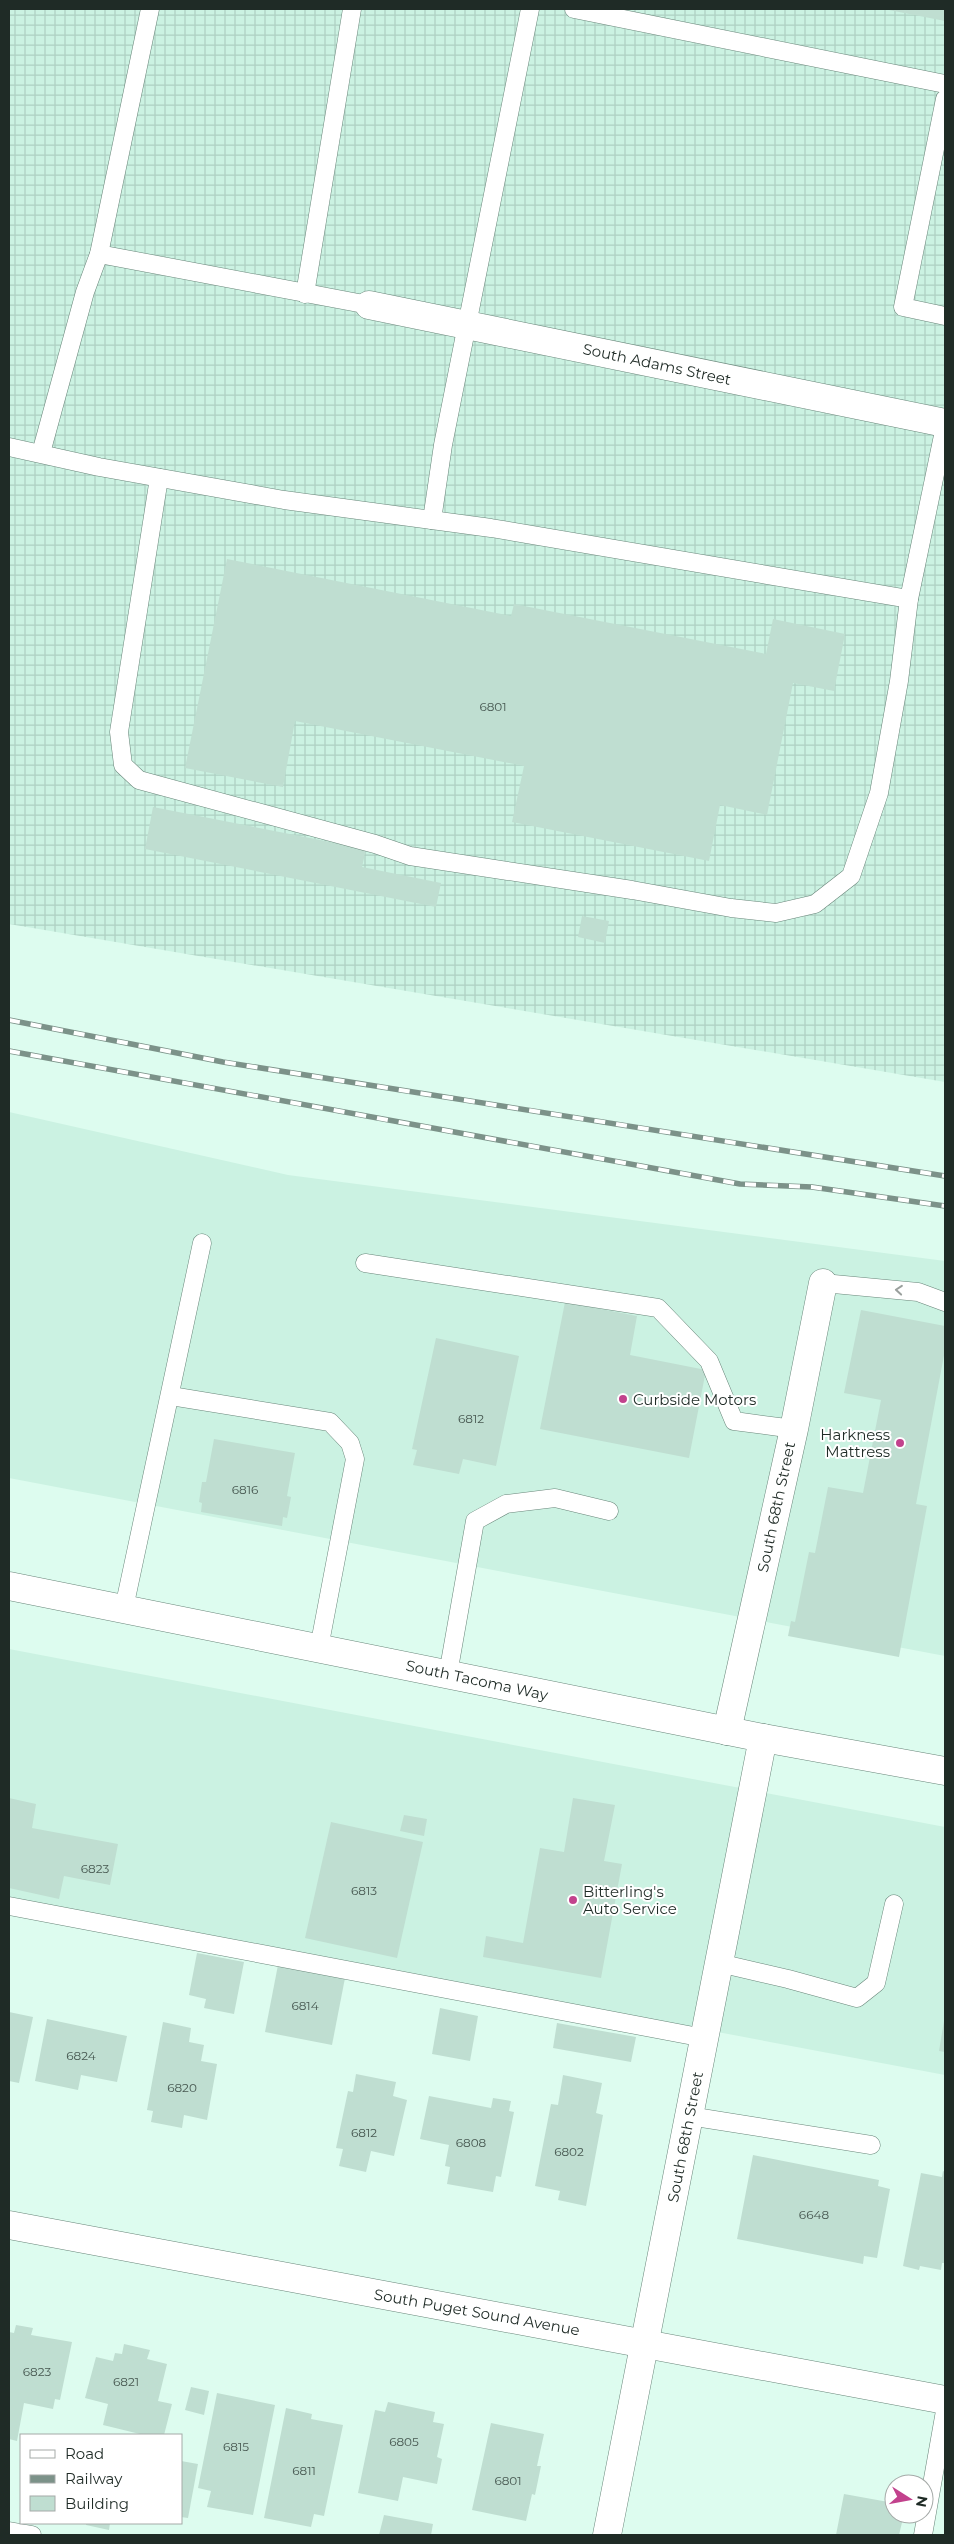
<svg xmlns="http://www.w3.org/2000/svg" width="954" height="2544" font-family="Montserrat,sans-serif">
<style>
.built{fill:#cbf2e2}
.industrial{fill:url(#industrial-grid)}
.building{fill:#bfded1}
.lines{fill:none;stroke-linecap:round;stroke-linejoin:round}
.lane-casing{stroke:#69867a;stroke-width:19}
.street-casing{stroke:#69867a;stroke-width:29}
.secondary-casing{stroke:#69867a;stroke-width:29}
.lane{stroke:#fff;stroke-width:18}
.street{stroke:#fff;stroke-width:28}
.secondary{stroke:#fff;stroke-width:28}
.rail-casing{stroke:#7c9289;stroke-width:5.5}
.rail{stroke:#fff;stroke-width:4;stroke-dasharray:11;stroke-linecap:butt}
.oneway{stroke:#9aa09d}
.poi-dot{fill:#c2428d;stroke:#fff;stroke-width:2}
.labels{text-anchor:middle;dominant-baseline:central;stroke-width:4;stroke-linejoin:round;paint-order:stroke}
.number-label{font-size:12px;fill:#475851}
.street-label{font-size:15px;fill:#1f2b26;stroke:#fff}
.poi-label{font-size:15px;fill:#1f2b26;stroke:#fff;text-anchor:start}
</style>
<defs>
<pattern id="industrial-grid" width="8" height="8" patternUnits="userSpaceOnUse" patternTransform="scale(1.25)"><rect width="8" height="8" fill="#cbf2e2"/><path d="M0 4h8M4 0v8" fill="none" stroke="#aed0c2"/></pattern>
</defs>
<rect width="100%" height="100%" fill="#ddfcef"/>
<g class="built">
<polygon points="9,1112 288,1175 945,1261 945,1656 9,1478"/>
<polygon points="9,1649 945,1827 945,2075 9,1898"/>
</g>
<polygon class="industrial" points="9,9 945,9 945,1082 9,924"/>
<g class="building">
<polygon points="889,9 945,9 945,21 889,10"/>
<polygon points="227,559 511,616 514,604 766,654 773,619 845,634 834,691 793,683 767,815 720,805 709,861 512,822 524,766 295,721 283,787 185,768"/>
<polygon points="153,807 366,849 362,867 441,883 436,907 145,849"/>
<polygon points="582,916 609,921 605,943 578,937"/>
<polygon points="565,1302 637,1316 630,1355 706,1370 689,1458 540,1429"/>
<polygon points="861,1310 945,1326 945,1350 916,1504 927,1506 899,1657 788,1636 791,1621 795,1622 809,1552 815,1553 828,1487 863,1493 881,1400 844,1393"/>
<polygon points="436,1338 519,1356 496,1466 463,1459 459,1474 413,1465 417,1450 412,1449"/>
<polygon points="214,1439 295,1453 287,1496 291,1497 287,1518 283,1517 282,1526 201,1512 202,1503 199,1502 202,1482 206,1482"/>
<polygon points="9,1798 36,1804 32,1828 118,1844 110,1885 64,1876 59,1899 9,1888"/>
<polygon points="573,1798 615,1805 604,1861 622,1864 601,1978 483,1957 486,1936 523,1943 540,1848 564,1852"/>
<polygon points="404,1815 427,1819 424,1836 400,1831"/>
<polygon points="331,1822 423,1842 397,1958 305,1938"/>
<polygon points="197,1953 244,1962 234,2014 204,2008 206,1999 189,1995"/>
<polygon points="278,1965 345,1978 332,2045 265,2032"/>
<polygon points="440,2008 478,2016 470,2061 432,2054"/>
<polygon points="9,2012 33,2017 19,2083 9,2081"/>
<polygon points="47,2019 127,2036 117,2082 81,2075 78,2090 35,2081"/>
<polygon points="944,2021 945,2021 945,2052 939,2051"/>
<polygon points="163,2022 191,2028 189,2042 204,2045 201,2061 217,2064 207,2120 184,2115 182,2128 151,2122 153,2111 147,2110"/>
<polygon points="557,2023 636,2037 631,2062 553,2048"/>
<polygon points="356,2074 396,2082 393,2096 407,2100 394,2156 371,2151 366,2172 339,2166 343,2149 336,2148 348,2091 353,2092"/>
<polygon points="563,2075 602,2083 596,2113 603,2115 586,2206 558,2200 560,2191 535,2186 551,2104 558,2105"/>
<polygon points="429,2096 491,2108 493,2098 511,2101 509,2111 514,2112 501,2177 496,2176 493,2192 447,2184 450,2167 445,2166 449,2145 420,2139"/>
<polygon points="753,2155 879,2180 878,2186 890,2189 877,2258 864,2256 863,2264 737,2239"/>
<polygon points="943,2171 945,2172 945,2263 942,2263 941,2270 920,2266 919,2270 903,2266 921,2173 942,2177"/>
<polygon points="16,2325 33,2328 31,2335 72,2342 60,2400 55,2399 53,2409 24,2403 17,2441 9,2439 9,2332 14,2333"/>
<polygon points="124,2344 150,2350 147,2359 167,2364 158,2401 172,2404 164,2435 144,2435 103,2425 108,2404 85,2398 96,2357 113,2361 115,2353 122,2354"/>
<polygon points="191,2387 209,2391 204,2415 185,2410"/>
<polygon points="217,2393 275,2405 253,2515 207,2507 211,2491 198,2488"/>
<polygon points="388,2402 435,2412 433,2422 444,2424 437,2457 442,2459 437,2484 403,2477 398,2501 358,2493 375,2410 385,2412"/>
<polygon points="286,2408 312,2414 311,2419 343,2425 324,2516 314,2514 311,2527 264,2518"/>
<polygon points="491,2423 544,2434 537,2466 541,2466 535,2495 532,2494 526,2521 472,2510"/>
<polygon points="181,2461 198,2464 188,2518 181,2517"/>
<polygon points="844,2494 894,2503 894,2514 904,2514 899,2535 836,2535"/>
<polygon points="384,2515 433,2524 431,2535 379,2535"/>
<polygon points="86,2523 110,2523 109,2530 86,2525"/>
</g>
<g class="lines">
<defs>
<g id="lane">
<polyline points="574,9 945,84"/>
<polyline points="945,99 903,307 945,316"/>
<polyline points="99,254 369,305"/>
<polyline points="305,294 352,9"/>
<polyline points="9,447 99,467 284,500 491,528 909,599"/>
<polyline points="41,453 85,292 99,254 150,9"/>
<polyline points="159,478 119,732 123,765 139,780 375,844 410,856 632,890 731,908 776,913 815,904 851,876 879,793 899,681 909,599 945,426"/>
<polyline points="432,520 443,445 530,9"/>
<polyline points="365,1263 658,1308 709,1361 734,1421 794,1429"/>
<polyline points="823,1283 918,1292 945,1302"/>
<polyline points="171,1396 330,1422 350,1443 355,1459 319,1648"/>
<polyline points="124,1608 202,1243"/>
<polyline points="448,1674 475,1521 506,1504 555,1498 609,1511"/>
<polyline points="9,1906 704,2038"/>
<polyline points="719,1963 788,1979 857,1998 876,1983 894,1904"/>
<polyline points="689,2116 871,2145"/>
<polyline points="9,2531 32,2535"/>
<polyline points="923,2535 945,2411"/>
</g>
<g id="street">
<polyline points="369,305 945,423"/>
<polyline points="727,1731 794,1429 823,1283"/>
<polyline points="607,2535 763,1738"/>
</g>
<g id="secondary">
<polyline points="9,1586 763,1738 945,1771"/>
<polyline points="9,2225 945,2400"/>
</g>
</defs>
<use href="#lane" class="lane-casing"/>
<use href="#street" class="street-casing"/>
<use href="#secondary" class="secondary-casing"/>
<use href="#lane" class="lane"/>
<use href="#street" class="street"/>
<use href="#secondary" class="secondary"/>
<defs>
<g id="rail">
<polyline points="9,1020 223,1062 945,1176"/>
<polyline points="9,1051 740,1184 812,1187 945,1206"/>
</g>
</defs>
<use href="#rail" class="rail-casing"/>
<use href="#rail" class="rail"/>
</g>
<defs><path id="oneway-chevron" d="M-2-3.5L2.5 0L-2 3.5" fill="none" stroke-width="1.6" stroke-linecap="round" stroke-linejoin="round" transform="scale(1.25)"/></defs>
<use class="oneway" href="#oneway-chevron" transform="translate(899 1290) rotate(-175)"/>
<g class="poi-dot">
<circle cx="623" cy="1399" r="5"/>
<circle cx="900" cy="1443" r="5"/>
<circle cx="573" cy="1900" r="5"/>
</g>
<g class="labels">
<g class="number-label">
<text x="493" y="706">6801</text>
<text x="471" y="1418">6812</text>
<text x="245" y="1489">6816</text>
<text x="95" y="1868">6823</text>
<text x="364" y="1890">6813</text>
<text x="305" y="2005">6814</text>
<text x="81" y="2055">6824</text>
<text x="182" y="2087">6820</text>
<text x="364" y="2132">6812</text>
<text x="471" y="2142">6808</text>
<text x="569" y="2151">6802</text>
<text x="814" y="2214">6648</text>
<text x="37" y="2371">6823</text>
<text x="126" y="2381">6821</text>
<text x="404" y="2441">6805</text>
<text x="236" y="2446">6815</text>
<text x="304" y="2470">6811</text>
<text x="508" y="2480">6801</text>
</g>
<g class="street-label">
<text transform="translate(657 364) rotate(12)">South Adams Street</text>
<text transform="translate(776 1507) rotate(-78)">South 68th Street</text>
<text transform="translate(477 1680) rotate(12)">South Tacoma Way</text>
<text transform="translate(685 2137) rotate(-79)">South 68th Street</text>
<text transform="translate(477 2312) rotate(10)">South Puget Sound Avenue</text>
</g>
<g class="poi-label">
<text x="633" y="1399">Curbside Motors</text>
<text x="890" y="1434" text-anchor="end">Harkness<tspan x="890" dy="17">Mattress</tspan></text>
<text x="583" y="1891">Bitterling's<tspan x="583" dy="17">Auto Service</tspan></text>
</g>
</g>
<rect width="954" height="2544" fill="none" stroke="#1f2b26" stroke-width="20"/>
<rect x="20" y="2434" width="162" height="90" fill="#ffffff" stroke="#a5aaa8"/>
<rect x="30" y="2450" width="25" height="8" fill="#ffffff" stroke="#a5aaa8"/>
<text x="65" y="2459" font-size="15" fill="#1f2b26">Road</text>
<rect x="30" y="2475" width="25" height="8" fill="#7c9289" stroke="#a5aaa8"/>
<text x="65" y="2484" font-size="15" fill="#1f2b26">Railway</text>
<rect x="30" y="2496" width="25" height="15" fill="#bfded1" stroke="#a5aaa8"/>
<text x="65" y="2509" font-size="15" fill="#1f2b26">Building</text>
<g transform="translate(909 2499) rotate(101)"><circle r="24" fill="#ffffff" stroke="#a5aaa8"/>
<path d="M0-4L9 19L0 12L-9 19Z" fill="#c2428d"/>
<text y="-8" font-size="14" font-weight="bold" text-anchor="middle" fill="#1f2b26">N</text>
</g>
</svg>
